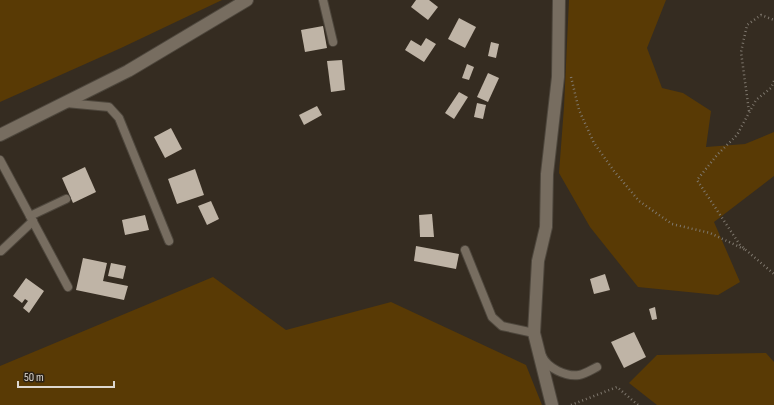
<svg xmlns="http://www.w3.org/2000/svg" width="774" height="405" font-family="'Sofia Sans Condensed',sans-serif">
<style>
.green{fill:#593a05}
.building{fill:#bfb4a6}
.lines{fill:none;stroke-linecap:round;stroke-linejoin:round}
.service-casing{stroke:#4e473d;stroke-width:10}
.minor-casing{stroke:#4e473d;stroke-width:14}
.tertiary-casing{stroke:#4e473d;stroke-width:14}
.path{stroke:#7f786e;stroke-width:2.5;stroke-dasharray:1 3;stroke-linecap:butt}
.service{stroke:#776d60;stroke-width:8}
.minor{stroke:#776d60;stroke-width:12}
.tertiary{stroke:#776d60;stroke-width:12}
</style>
<rect width="100%" height="100%" fill="#352c21"/>
<g class="green">
<polygon points="0,0 222,0 121,48 0,102"/>
<polygon points="569,0 666,0 647,48 662,88 683,93 711,111 706,147 745,144 774,132 774,176 714,222 740,282 718,295 638,287 590,227 559,173 564,107"/>
<polygon points="213,277 286,330 391,302 526,365 542,405 0,405 0,366"/>
<polygon points="766,353 774,362 774,405 657,405 629,383 657,355"/>
</g>
<g class="building">
<polygon points="416,0 429,0 438,7 428,20 411,7"/>
<polygon points="459,18 476,27 465,48 448,39"/>
<polygon points="323,26 327,48 305,52 301,30"/>
<polygon points="426,38 436,44 424,62 405,50 411,40 421,46"/>
<polygon points="491,42 499,44 496,58 488,56"/>
<polygon points="342,60 345,90 331,92 327,61"/>
<polygon points="467,64 474,67 469,80 462,78"/>
<polygon points="488,73 499,78 488,102 477,97"/>
<polygon points="459,92 468,97 454,119 445,113"/>
<polygon points="477,103 486,105 483,119 474,117"/>
<polygon points="317,106 322,115 304,125 299,115"/>
<polygon points="171,128 182,149 165,158 154,137"/>
<polygon points="85,167 96,192 73,203 62,178"/>
<polygon points="195,169 204,195 177,204 168,179"/>
<polygon points="211,201 219,219 207,225 198,206"/>
<polygon points="432,214 434,237 420,237 419,215"/>
<polygon points="145,215 149,230 125,235 122,220"/>
<polygon points="416,246 459,254 456,269 414,261"/>
<polygon points="83,258 107,263 103,281 128,286 124,300 76,290"/>
<polygon points="111,263 126,266 123,279 108,276"/>
<polygon points="605,274 610,290 594,294 590,279"/>
<polygon points="26,278 44,291 29,313 23,308 28,301 25,299 22,303 13,296"/>
<polygon points="655,307 657,319 652,320 649,309"/>
<polygon points="634,332 646,357 624,368 611,342"/>
</g>
<g class="lines">
<defs>
<g id="service">
<polyline points="323,0 333,42"/>
<polyline points="66,103 109,107 119,118 169,241"/>
<polyline points="0,160 68,287"/>
<polyline points="30,216 66,199"/>
<polyline points="465,250 492,317 502,326 534,333 536,337"/>
<polyline points="1,251 33,221"/>
<path d="M 542,356 C 547,368 566,377 579,375 C 585,374 591,370 597,367"/>
</g>
<polyline id="minor" points="552,405 534,333 538,261 546,227 547,174 558,77 559,0"/>
<polyline id="tertiary" points="0,135 128,71 247,0"/>
</defs>
<use href="#service" class="service-casing"/>
<use href="#minor" class="minor-casing"/>
<use href="#tertiary" class="tertiary-casing"/>
<g class="path">
<polyline points="571,77 579,110 594,143 614,171 639,201 672,224 710,233 746,250"/>
<polyline points="774,81 771,88 756,100 737,135 717,155 697,180 740,245 774,274"/>
<polyline points="749,111 741,52 747,25 761,15 774,20"/>
<polyline points="571,405 617,387 638,405"/>
</g>
<use href="#service" class="service"/>
<use href="#minor" class="minor"/>
<use href="#tertiary" class="tertiary"/>
</g>
<path d="M18 381v6h96v-6" fill="none" stroke="#ddd7d0" stroke-width="2"/>
<text x="24" y="381" font-size="12" fill="#ddd7d0" stroke="#2b2217" stroke-width="3" paint-order="stroke">50 m</text>
</svg>
